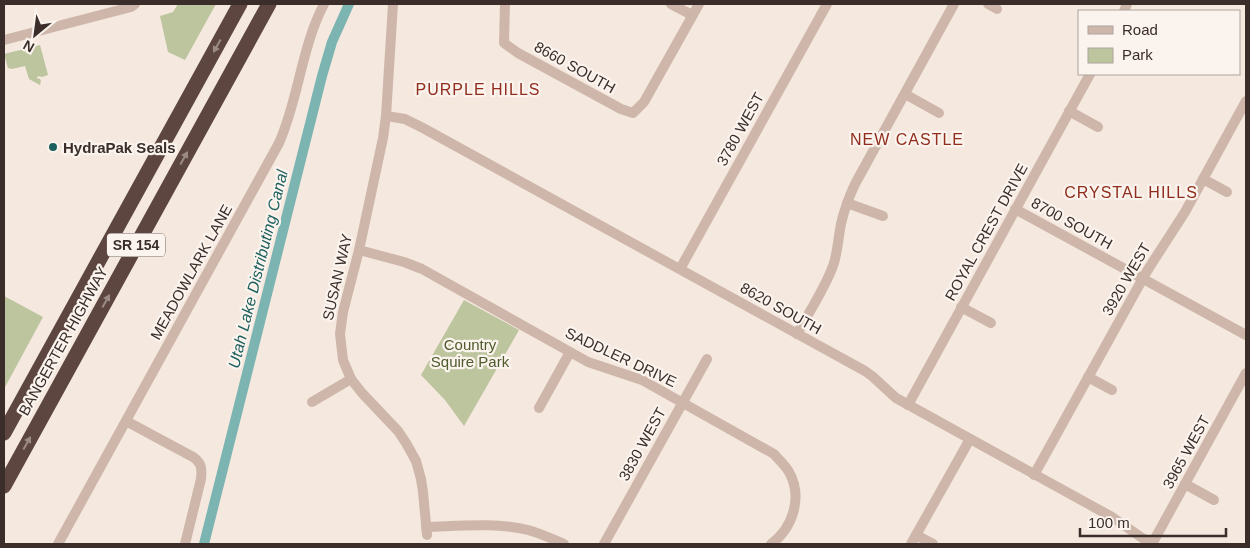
<svg xmlns="http://www.w3.org/2000/svg" width="1250" height="548" font-family="Arial,sans-serif">
<style>
.green{fill:#bcc59e}
.lines{fill:none;stroke-linecap:round;stroke-linejoin:round}
.canal{stroke:#7cb4b1;stroke-width:10}
.street{stroke:#ceb7aa;stroke-width:10}
.highway{stroke:#5d4640;stroke-width:15}
.oneway{fill:#9c8b85}
.poi-dot{fill:#1c605e;stroke:#fbf3ed;stroke-width:2}
.labels{text-anchor:middle;dominant-baseline:central;stroke-width:4.5;stroke-linejoin:round;paint-order:stroke}
.shield{fill:#fbf3ed;stroke:#756964;stroke-width:1}
.shield-label{font-size:14px;font-weight:bold;fill:#3b2e2a}
.street-label{font-size:15px;fill:#3b2e2a;stroke:#fbf3ed}
.poi-label{font-size:15px;font-weight:bold;fill:#3b2e2a;stroke:#fbf3ed;text-anchor:start}
.park-label{font-size:15px;fill:#4f5b2c;stroke:#fbf3ed}
.neighbourhood-label{font-size:16px;letter-spacing:1px;fill:#902d1d;stroke:#fbf3ed}
.water-label{font-size:16px;font-style:italic;fill:#1c605e;stroke:#fbf3ed}
</style>
<rect width="100%" height="100%" fill="#f5e8df"/>
<g class="green">
<polygon points="178,4 216,4 185,60 168,52 160,16 173,12"/>
<polygon points="40,45 48,75 42,77 38,76 37,78 40,79 41,81 40,85 29,79 25,66 12,69 8,68 4,54"/>
<polygon points="4,296 43,317 4,389"/>
<polygon points="464,300 519,330 464,426 445,400 421,375"/>
</g>
<g class="lines">
<polyline class="canal" points="204,544 322,76 332,42 349,4"/>
<g class="street">
<polyline points="393,4 386,116 383,138 359,250 343,312 340,334 343,360 351,379 362,393 398,431 406,443 416,461 421,479 423,492 427,535"/>
<polyline points="505,4 504,43 518,53 621,109 633,113 644,102 699,4"/>
<polyline points="671,4 692,15"/>
<polyline points="988,4 997,9"/>
<polyline points="1124,11 1127,4"/>
<polyline points="4,40 131,7 135,4"/>
<polyline points="905,94 939,113"/>
<polyline points="1069,111 1098,127"/>
<polyline points="386,116 405,119 423,128 865,371 872,376 896,398 1112,517 1151,544"/>
<polyline points="1203,179 1227,192"/>
<polyline points="847,203 883,216"/>
<polyline points="1015,209 1246,335"/>
<path d="M 359,250 L 404,262 L 422,269 L 588,362 L 642,380 L 774,454 C 779,460 785,465 789,472 C 803,497 793,528 771,544"/>
<polyline points="680,269 827,4"/>
<polyline points="961,307 991,323"/>
<path d="M 797,334 C 809,312 824,290 833,266 C 838,252 838,238 841,224 C 844,210 849,197 855,184 L 954,4"/>
<polyline points="1088,377 1112,390"/>
<polyline points="312,402 351,379"/>
<polyline points="908,405 1090,74"/>
<polyline points="539,408 570,352"/>
<path d="M 126,421 L 193,457 C 202,463 202,469 201,479 L 185,544"/>
<polyline points="1034,475 1147,271 1185,212 1246,101"/>
<polyline points="1185,484 1214,500"/>
<path d="M 426,527 C 459,526 495,522 528,530 C 540,533 552,539 564,544"/>
<polyline points="916,535 933,544"/>
<path d="M 58,544 L 279,143 C 299,98 301,48 324,4"/>
<polyline points="604,544 707,359"/>
<polyline points="911,544 970,439"/>
<polyline points="1152,544 1246,373"/>
</g>
<g class="highway">
<polyline points="4,433 240,4"/>
<polyline points="4,486 269,4"/>
</g>
</g>
<defs><path id="oneway-solid" d="M-6-.8H1V-3.2L6.5 0L1 3.2V.8H-6Z" transform="scale(1.25)"/></defs>
<g class="oneway">
<use href="#oneway-solid" transform="translate(217 46) rotate(119)"/>
<use href="#oneway-solid" transform="translate(184 158) rotate(-61)"/>
<use href="#oneway-solid" transform="translate(106 301) rotate(-61)"/>
<use href="#oneway-solid" transform="translate(27 443) rotate(-61)"/>
</g>
<circle class="poi-dot" cx="53" cy="147" r="5"/>
<g class="labels">
<rect class="shield" x="107" y="233.5" width="58" height="23" rx="4"/>
<g class="shield-label">
<text x="136" y="245">SR 154</text>
</g>
<g class="street-label">
<text transform="translate(575 67) rotate(29)">8660 SOUTH</text>
<text transform="translate(740 129) rotate(-61)">3780 WEST</text>
<text transform="translate(1072 223) rotate(29)">8700 SOUTH</text>
<text transform="translate(986 232) rotate(-61)">ROYAL CREST DRIVE</text>
<text transform="translate(191 272) rotate(-61)">MEADOWLARK LANE</text>
<text transform="translate(337 277) rotate(-77)">SUSAN WAY</text>
<text transform="translate(1126 279) rotate(-60)">3920 WEST</text>
<text transform="translate(781 308) rotate(29)">8620 SOUTH</text>
<text transform="translate(63 341) rotate(-61)">BANGERTER HIGHWAY</text>
<text transform="translate(621 357) rotate(25)">SADDLER DRIVE</text>
<text transform="translate(642 444) rotate(-61)">3830 WEST</text>
<text transform="translate(1186 452) rotate(-61)">3965 WEST</text>
</g>
<g class="poi-label">
<text x="63" y="147">HydraPak Seals</text>
</g>
<g class="park-label">
<text x="470" y="344">Country<tspan x="470" dy="17">Squire Park</tspan></text>
</g>
<g class="neighbourhood-label">
<text x="478" y="89">PURPLE HILLS</text>
<text x="907" y="139">NEW CASTLE</text>
<text x="1131" y="192">CRYSTAL HILLS</text>
</g>
<g class="water-label">
<text transform="translate(258 269) rotate(-76)">Utah Lake Distributing Canal</text>
</g>
</g>
<rect width="1250" height="548" fill="none" stroke="#3b2e2a" stroke-width="10"/>
<rect x="1078" y="10" width="162" height="65" fill="#fbf3ed" stroke="#aea49f"/>
<rect x="1088" y="26" width="25" height="8" fill="#ceb7aa" stroke="#aea49f"/>
<text x="1122" y="35" font-size="15" fill="#3b2e2a">Road</text>
<rect x="1088" y="48" width="25" height="15" fill="#bcc59e" stroke="#aea49f"/>
<text x="1122" y="60" font-size="15" fill="#3b2e2a">Park</text>
<g transform="translate(35 35) rotate(209)" stroke="#fbf3ed" stroke-width="4" paint-order="stroke">
<path d="M0-4L9 19L0 12L-9 19Z" fill="#3b2e2a"/>
<text y="-8" font-size="14" font-weight="bold" text-anchor="middle" fill="#3b2e2a">N</text>
</g>
<path d="M1080 528v8h146v-8" fill="none" stroke="#3b2e2a" stroke-width="2.5"/>
<text x="1088" y="528" font-size="15" fill="#3b2e2a" stroke="#fbf3ed" stroke-width="4" paint-order="stroke">100 m</text>
</svg>
